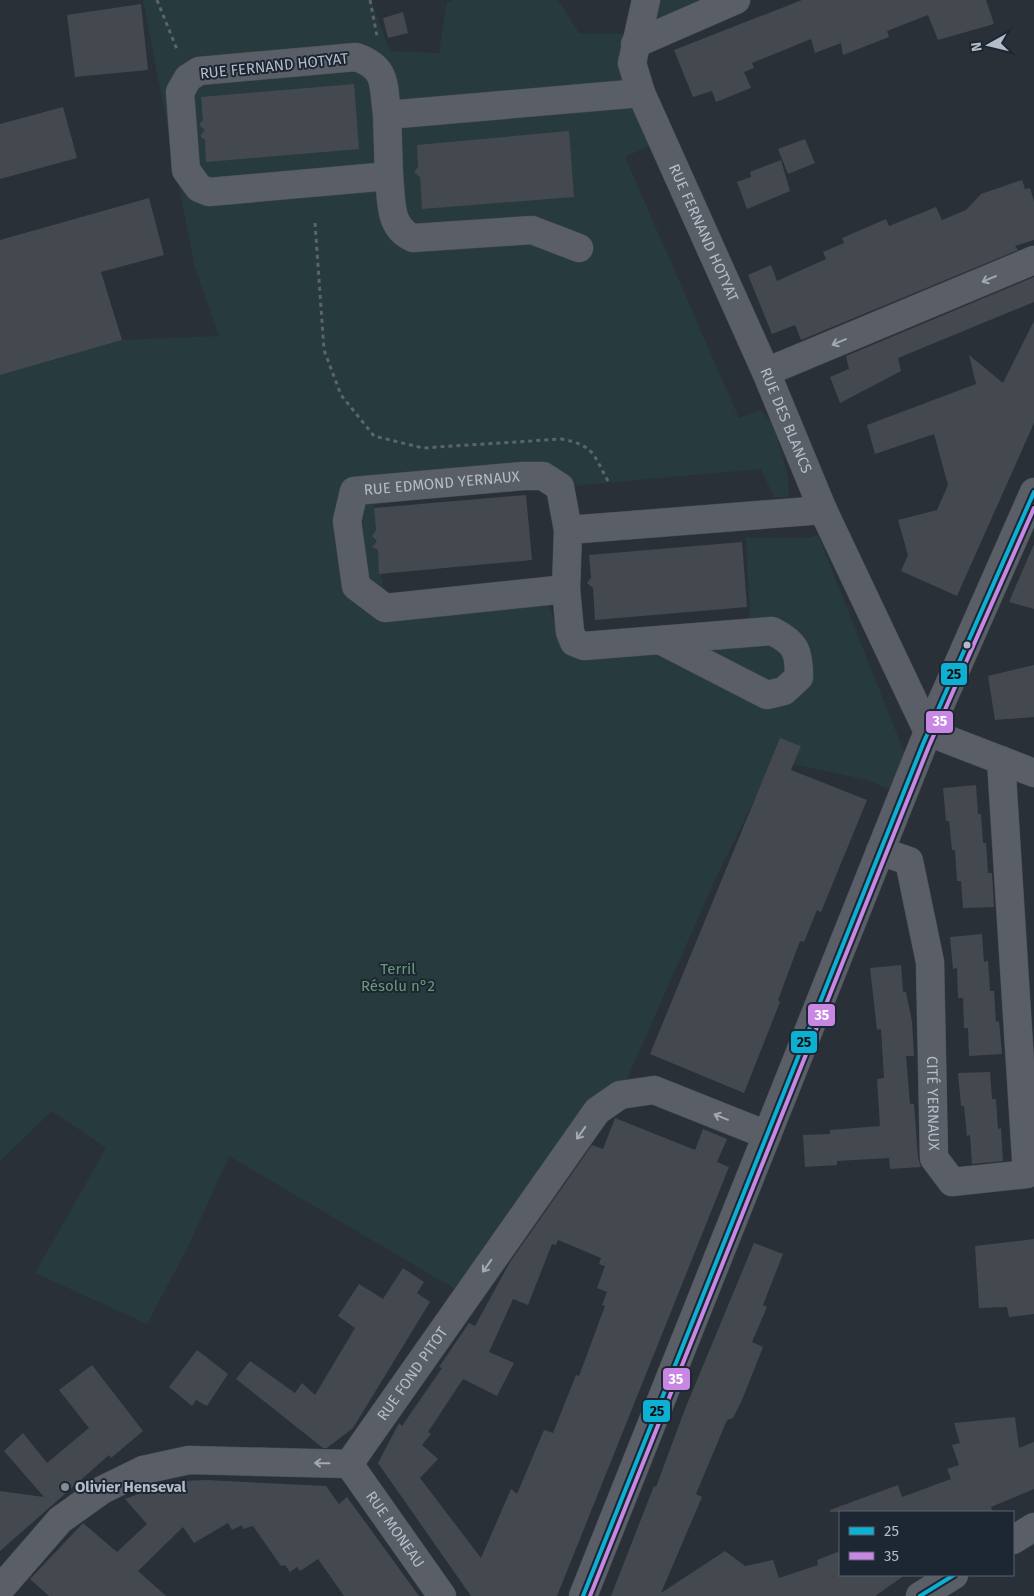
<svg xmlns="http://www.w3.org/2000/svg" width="1034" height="1596" font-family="'Fira Sans',sans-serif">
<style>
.green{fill:#273a3e}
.building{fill:#444950;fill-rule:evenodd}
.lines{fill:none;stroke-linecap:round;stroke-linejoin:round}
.minor-casing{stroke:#484c53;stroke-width:29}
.path{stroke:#5d636a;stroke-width:3;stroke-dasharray:4 4;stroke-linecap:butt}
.minor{stroke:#5a5e66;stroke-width:28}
.bus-1-casing{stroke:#1d2633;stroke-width:8}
.bus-2-casing{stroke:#1d2633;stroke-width:8}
.bus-1{stroke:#0dafd3;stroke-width:4}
.bus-2{stroke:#c787e3;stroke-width:4}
.oneway{stroke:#a2a9b5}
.bus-dot{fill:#b4bcc9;stroke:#1d2633;stroke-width:2}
.poi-dot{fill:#848b96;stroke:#1d2633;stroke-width:2}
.labels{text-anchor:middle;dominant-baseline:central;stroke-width:4;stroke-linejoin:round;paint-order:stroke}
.street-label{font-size:15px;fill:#b4bcc9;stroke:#1d2633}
.park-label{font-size:15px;fill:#6b9a76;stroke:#1d2633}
.poi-label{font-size:15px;font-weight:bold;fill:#b4bcc9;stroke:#1d2633;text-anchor:start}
.line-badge{stroke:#1d2633;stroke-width:2}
.badge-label{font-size:14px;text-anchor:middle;font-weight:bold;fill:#fff}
.pale-badge-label{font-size:14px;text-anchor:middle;font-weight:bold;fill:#111}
</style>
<rect width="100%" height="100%" fill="#2a3038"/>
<g class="green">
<polygon points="143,0 371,0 390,51 439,53 447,2 453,0 558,0 579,33 624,34 651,145 625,157 739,418 760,410 773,424 788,476 789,497 774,497 761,469 560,487 536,484 374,505 385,608 548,602 558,633 584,646 750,619 746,537 807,538 818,535 905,754 903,795 867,780 774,760 714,882 620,1095 467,1296 229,1156 189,1245 147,1324 35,1273 106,1148 52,1111 0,1161 0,375 122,340 219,336 194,264"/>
<polygon points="655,0 716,0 653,36"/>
</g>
<g class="building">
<polygon points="802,0 986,0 994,24 938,40 928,15 887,31 889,37 843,55 841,43 815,53 811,39 752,63 754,68 744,72 751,88 716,102 712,91 693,97 674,50"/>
<polygon points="141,4 148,70 75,77 67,15"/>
<polygon points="403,12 408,33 388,38 383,18"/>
<polygon points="354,84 359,149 206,162 205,140 200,136 205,130 199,125 203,120 201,97"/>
<polygon points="63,107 77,158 0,179 0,124"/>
<polygon points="569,131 574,197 422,209 420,177 414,172 418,167 417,145"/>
<polygon points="805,139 815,163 788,174 778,149"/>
<polygon points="781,160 790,191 747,209 737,182 751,177 750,172"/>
<polygon points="1022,180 1025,189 1030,188 1034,201 1034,240 1015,246 1018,250 801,340 795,325 772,334 748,275 771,265 777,281 826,259 823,252 844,243 842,238 886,219 889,226 936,207 942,220 966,210 981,194"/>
<polygon points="149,198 164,255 101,272 122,340 0,375 0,240"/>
<polygon points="1034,277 1034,302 898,358 901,371 840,403 830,377 849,369 846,356"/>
<polygon points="1034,321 1034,423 957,596 901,571 908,555 898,520 937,510 948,485 934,434 875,454 867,425 976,384 969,355 1003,383"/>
<polygon points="526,495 532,560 379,574 378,550 372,547 377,541 372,536 376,530 374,508"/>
<polygon points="742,542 747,607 595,620 593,588 587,583 591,578 589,555"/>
<polygon points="1034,544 1034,609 1009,602"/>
<polygon points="1034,665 1034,717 995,720 988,676"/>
<polygon points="780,738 801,746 791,770 867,800 821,912 817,910 804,942 800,941 778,1000 780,1002 744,1093 650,1054"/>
<polygon points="976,785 978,814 981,814 983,843 986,843 988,873 992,873 994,907 963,908 961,881 957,881 955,850 952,850 949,821 946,821 943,788"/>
<polygon points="982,934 984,962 988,961 990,991 994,991 996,1022 999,1021 1002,1054 969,1056 968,1028 964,1028 963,998 958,998 957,968 953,969 950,937"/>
<polygon points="901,965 903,992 906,992 912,1022 914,1056 906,1056 910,1104 914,1104 918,1158 921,1167 890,1169 889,1158 837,1161 837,1165 805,1167 803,1135 830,1134 830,1130 880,1126 877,1079 884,1078 881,1029 877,1030 870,968"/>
<polygon points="990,1072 992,1099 996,1099 998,1129 1001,1128 1003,1161 972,1164 970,1135 967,1136 964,1106 961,1106 958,1073"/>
<path d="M 615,1118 L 695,1150 L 703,1129 L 727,1139 L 717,1162 L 729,1167 L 557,1596 L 471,1596 L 378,1463 L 399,1423 L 402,1426 L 442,1368 L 439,1367 L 469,1323 L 475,1326 L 510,1262 L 592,1145 L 603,1149 ZM 558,1240 L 601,1258 L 599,1264 L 605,1266 L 597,1288 L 607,1292 L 602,1305 L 605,1306 L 579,1376 L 576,1375 L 553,1433 L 544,1430 L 517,1494 L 511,1489 L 481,1558 L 420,1478 L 438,1459 L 422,1445 L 431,1434 L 428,1432 L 463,1379 L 497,1396 L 514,1363 L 489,1352 L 513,1299 L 528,1305 L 552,1244 L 556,1245 Z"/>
<polygon points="1034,1239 1034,1314 1009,1317 1007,1307 979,1308 975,1246"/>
<polygon points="754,1243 783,1254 763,1305 767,1307 752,1342 763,1347 742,1400 733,1418 727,1420 709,1463 696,1494 702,1497 661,1593 725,1551 745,1566 773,1560 779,1578 818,1565 817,1560 840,1551 840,1575 905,1575 875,1596 611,1596 654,1486 656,1487 685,1409"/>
<polygon points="403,1268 424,1282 417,1293 430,1302 353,1428 327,1448 323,1448 236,1379 250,1361 295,1393 302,1383 315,1395 355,1328 338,1316 359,1284 383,1299"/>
<polygon points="197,1350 228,1374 207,1406 196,1400 192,1406 169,1387"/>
<polygon points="92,1365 143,1431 111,1458 109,1455 0,1551 0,1491 44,1497 4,1451 23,1433 47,1463 89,1428 59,1390"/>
<polygon points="1015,1417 1019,1448 1034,1442 1034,1489 991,1507 993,1512 830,1512 830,1510 898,1485 902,1497 951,1479 947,1469 959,1465 952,1445 960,1443 954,1423"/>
<polygon points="206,1480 326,1486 339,1504 347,1497 419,1596 344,1596 318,1559 300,1571 297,1567 290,1572 285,1565 281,1566 253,1526 243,1529 242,1525 232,1530 228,1523 194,1543 183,1527 138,1571 166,1596 49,1596 30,1579 83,1523 117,1552 147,1524 125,1499 161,1485 183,1481"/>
</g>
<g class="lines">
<defs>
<g id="minor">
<path id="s1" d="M 646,0 L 632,63 L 641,93 L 766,372 L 823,510 L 928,732"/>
<polyline points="635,44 736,0"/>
<path d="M 387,115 L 389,176 L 209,192 L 199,188 L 186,170 L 180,92 L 188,78 L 199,71 L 356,57 C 388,68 383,85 387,115 L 641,93"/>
<path d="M 389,176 C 392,201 388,227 413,238 L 532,230 L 579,248"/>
<polyline points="766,372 1034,260"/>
<path id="s2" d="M 568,530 L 566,589 L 385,608 L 356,586 L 347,521 L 354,491 L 523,476 L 543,476 L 560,487 L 568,530 L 823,510"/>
<path d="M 566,589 L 570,632 L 574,642 L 584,646 L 772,631 C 796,643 799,651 799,677 L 784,691 L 767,695 L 660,640"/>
<polyline points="928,732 1034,773"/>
<path id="s3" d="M 880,851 L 909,861 L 930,962 L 934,1158 L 952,1182 L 1027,1174 L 1001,760"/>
<path id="s4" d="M 349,1464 L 442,1596"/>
<polyline points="1013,1540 1034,1527"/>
<path id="s5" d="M 0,1589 L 60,1520 L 102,1490 L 143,1470 L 189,1460 L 349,1464 L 597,1111 L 620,1095 L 654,1090 L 767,1135"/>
<polyline points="583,1596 923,744 1034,492"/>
<polyline points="920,1596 954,1575"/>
</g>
</defs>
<use href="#minor" class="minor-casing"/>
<g class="path">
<polyline points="157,0 178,52"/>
<polyline points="370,0 377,36"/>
<path d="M 315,223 L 324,350 L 341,395 L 374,436 L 423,448 L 561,439 C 594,445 593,454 608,481"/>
</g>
<use href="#minor" class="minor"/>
<defs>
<g id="bus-1">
<polyline points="583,1596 923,744 1034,492"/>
<polyline points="920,1596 954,1575"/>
</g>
<polyline id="bus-2" points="590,1596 929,746 1034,508"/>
</defs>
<use href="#bus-1" class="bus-1-casing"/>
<use href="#bus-2" class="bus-2-casing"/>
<use href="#bus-1" class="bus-1"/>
<use href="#bus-2" class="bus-2"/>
</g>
<defs><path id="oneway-shaft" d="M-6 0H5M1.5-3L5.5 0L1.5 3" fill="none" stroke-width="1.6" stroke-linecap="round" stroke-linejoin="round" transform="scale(1.25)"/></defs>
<g class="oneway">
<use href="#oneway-shaft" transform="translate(989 279) rotate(157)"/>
<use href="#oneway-shaft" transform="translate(839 342) rotate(157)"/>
<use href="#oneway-shaft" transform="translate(721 1117) rotate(-158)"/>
<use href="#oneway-shaft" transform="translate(581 1133) rotate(125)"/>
<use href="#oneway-shaft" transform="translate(487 1266) rotate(125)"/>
<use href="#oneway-shaft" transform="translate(322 1463) rotate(-179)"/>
</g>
<circle class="bus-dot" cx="967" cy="645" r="4.5"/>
<circle class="poi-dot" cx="65" cy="1487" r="5"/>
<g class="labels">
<g class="street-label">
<text transform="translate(274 66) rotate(-6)">RUE FERNAND HOTYAT</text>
<text stroke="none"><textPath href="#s1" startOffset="249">RUE FERNAND HOTYAT</textPath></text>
<text stroke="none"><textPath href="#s1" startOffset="454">RUE DES BLANCS</textPath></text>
<text stroke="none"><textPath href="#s2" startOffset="462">RUE EDMOND YERNAUX</textPath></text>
<text stroke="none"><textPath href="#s3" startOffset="275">CITÉ YERNAUX</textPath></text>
<text stroke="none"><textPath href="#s5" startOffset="506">RUE FOND PITOT</textPath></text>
<text stroke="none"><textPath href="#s4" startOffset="80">RUE MONEAU</textPath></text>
</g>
<g class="park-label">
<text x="398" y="969">Terril<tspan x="398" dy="17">Résolu n°2</tspan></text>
</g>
<g class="poi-label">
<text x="75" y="1487">Olivier Henseval</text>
</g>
</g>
<g class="line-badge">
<rect x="940" y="662" width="28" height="24" rx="5" fill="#0dafd3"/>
<rect x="925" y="710" width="29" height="24" rx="5" fill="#c787e3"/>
<rect x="807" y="1003" width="29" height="24" rx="5" fill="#c787e3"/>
<rect x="790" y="1030" width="28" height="24" rx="5" fill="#0dafd3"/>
<rect x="662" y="1367" width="29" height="24" rx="5" fill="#c787e3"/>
<rect x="642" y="1399" width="29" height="24" rx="5" fill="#0dafd3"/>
</g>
<g class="badge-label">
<text x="940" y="726">35</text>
<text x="822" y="1020">35</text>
<text x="676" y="1384">35</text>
</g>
<g class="pale-badge-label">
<text x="954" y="679">25</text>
<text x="804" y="1047">25</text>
<text x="657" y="1416">25</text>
</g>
<rect x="839" y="1511" width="175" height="65" fill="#1d2633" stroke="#59626f"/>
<rect x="849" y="1527" width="25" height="8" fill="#0dafd3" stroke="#59626f"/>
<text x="884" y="1536" font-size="15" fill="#b4bcc9">25</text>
<rect x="849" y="1552" width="25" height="8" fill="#c787e3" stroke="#59626f"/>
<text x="884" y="1561" font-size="15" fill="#b4bcc9">35</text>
<g transform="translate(989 45) rotate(262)" stroke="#1d2633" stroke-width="4" paint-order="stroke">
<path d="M0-4L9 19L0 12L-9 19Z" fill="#b4bcc9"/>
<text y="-8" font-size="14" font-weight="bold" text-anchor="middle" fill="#b4bcc9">N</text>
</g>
</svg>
